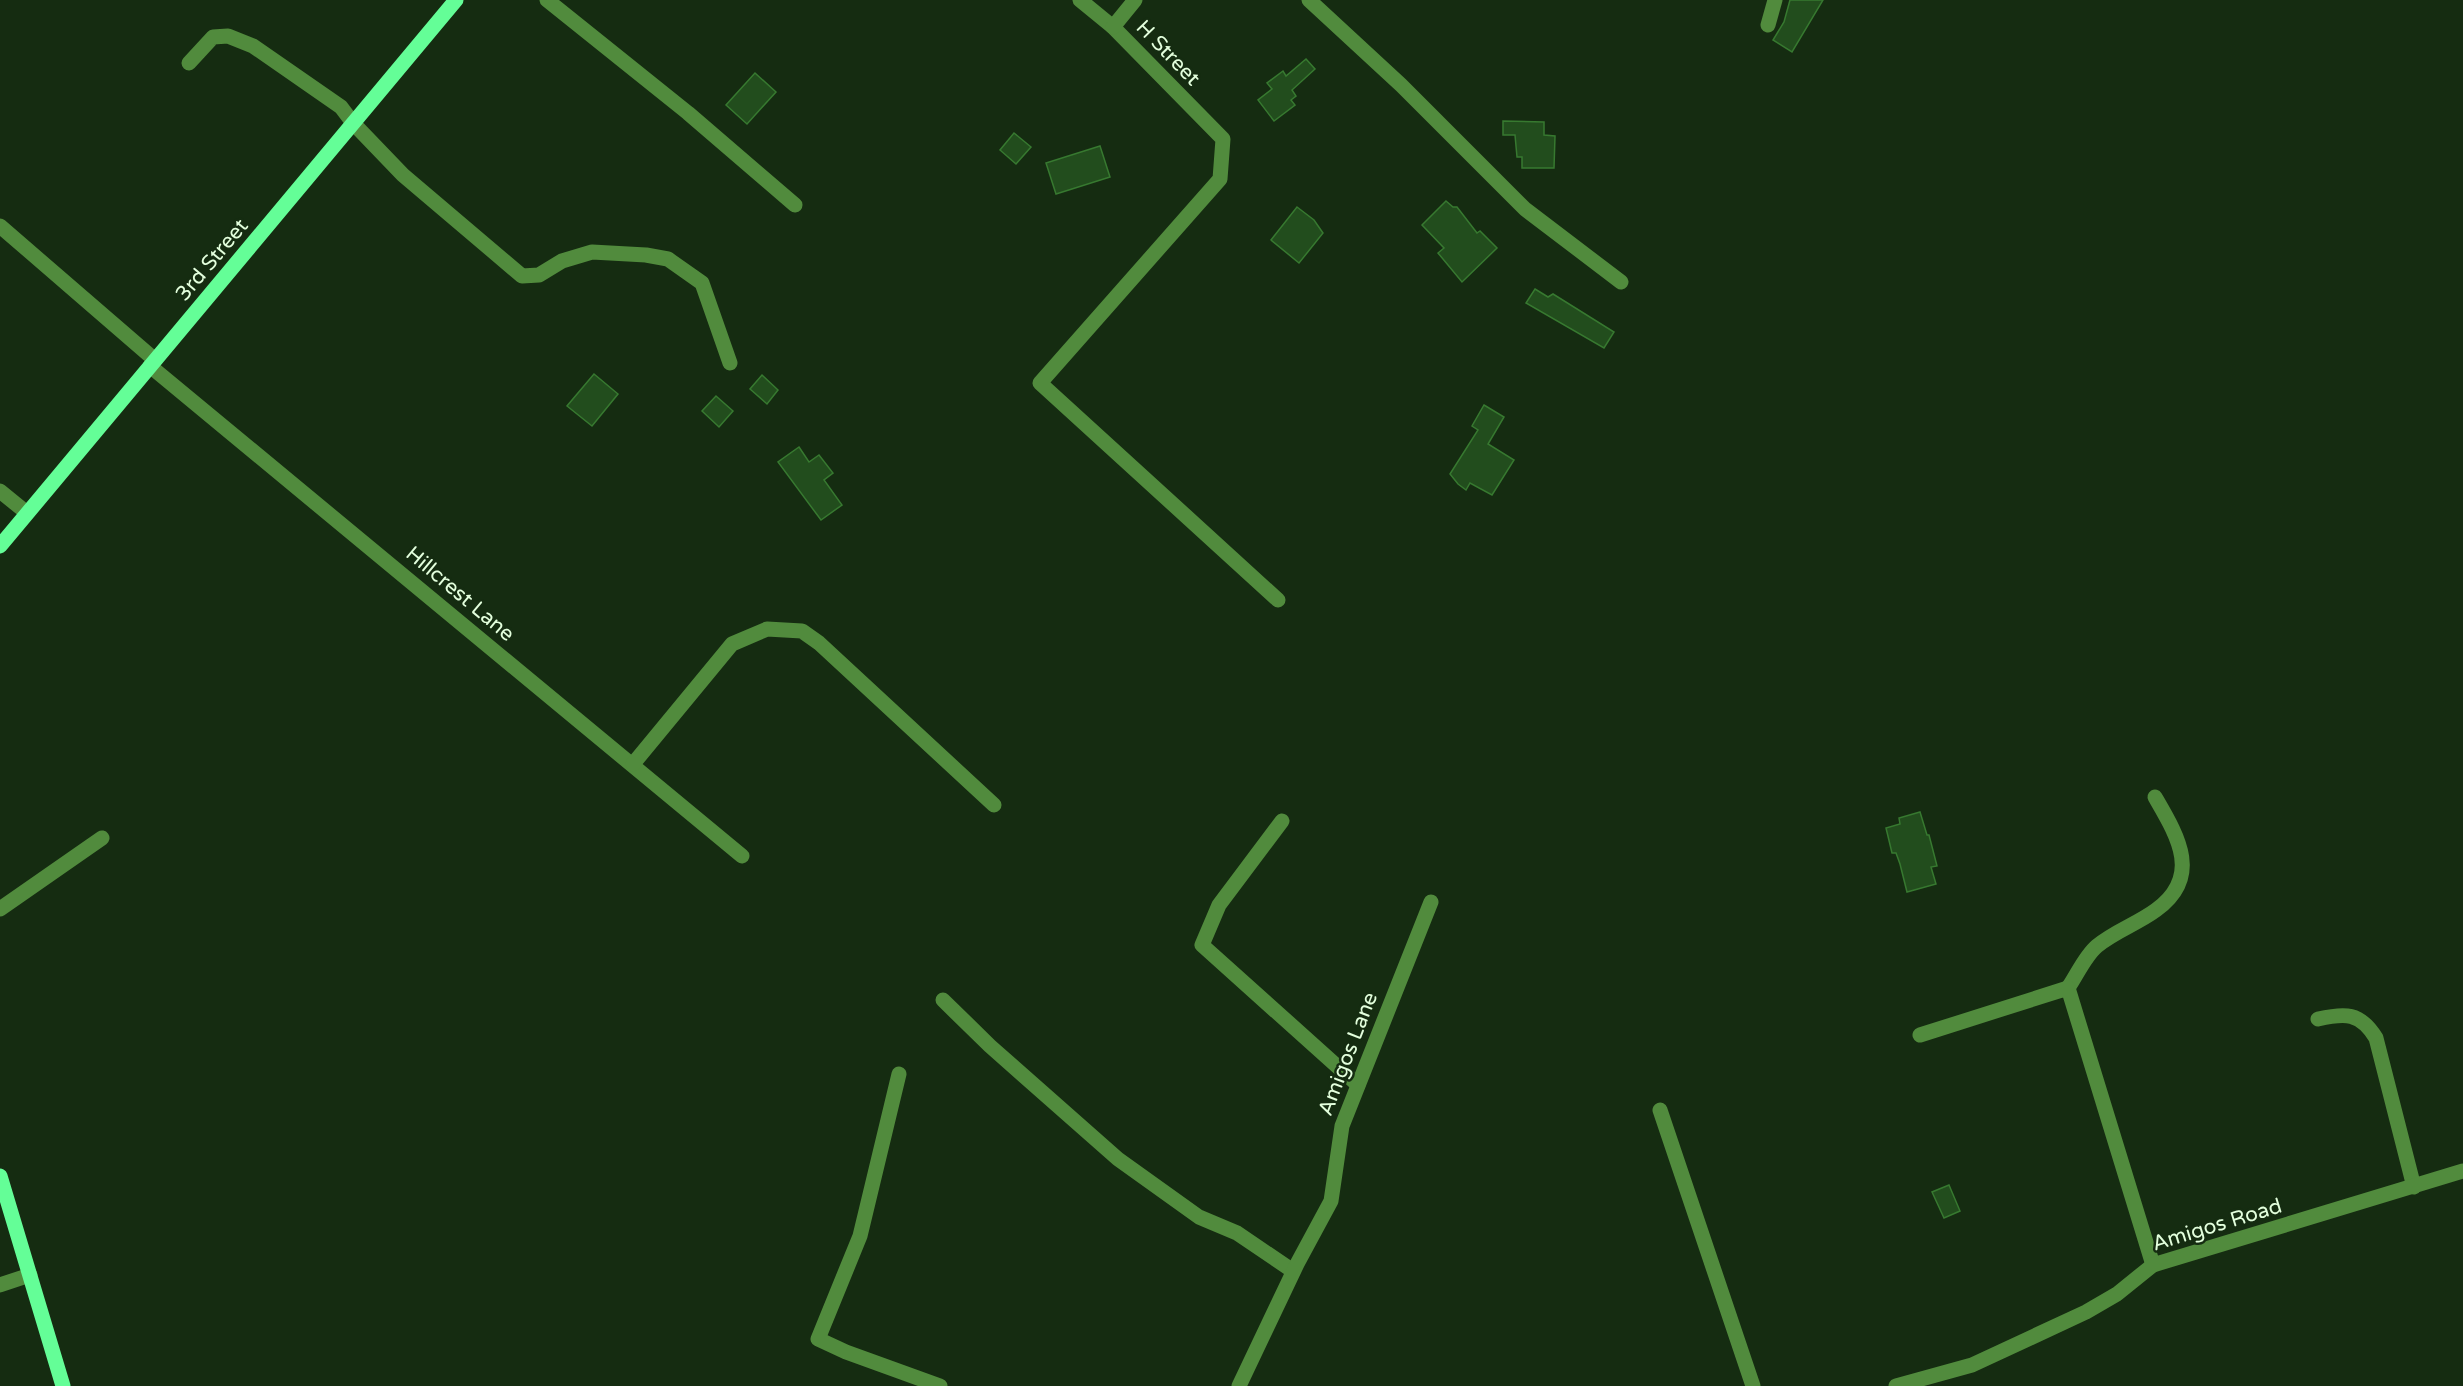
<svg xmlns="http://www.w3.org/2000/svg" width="2463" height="1386" font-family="'Varela Round',sans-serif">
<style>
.building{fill:#224d1d;stroke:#377930;stroke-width:1.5}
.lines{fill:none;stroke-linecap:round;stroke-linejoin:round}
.minor{stroke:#518b3d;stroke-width:15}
.major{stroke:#64fe97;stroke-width:15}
.labels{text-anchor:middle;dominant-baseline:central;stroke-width:5;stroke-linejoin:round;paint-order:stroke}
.street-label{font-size:21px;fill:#e3ffdd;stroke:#152c11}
</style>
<rect width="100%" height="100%" fill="#152c11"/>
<g class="building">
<polygon points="1790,0 1823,0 1792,52 1773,40 1784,22"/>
<polygon points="1306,59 1315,69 1292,90 1296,96 1291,100 1295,105 1274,121 1258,100 1272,89 1267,83 1283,71 1286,76"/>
<polygon points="755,73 776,92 747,124 726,105"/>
<polygon points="1503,121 1544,122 1544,135 1555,136 1554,168 1522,168 1522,157 1517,157 1515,135 1503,135"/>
<polygon points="1014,133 1031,147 1016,164 1000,150"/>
<polygon points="1100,146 1110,177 1056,194 1046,163"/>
<polygon points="1446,201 1453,207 1457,207 1477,233 1480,231 1497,248 1462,282 1438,253 1444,248 1422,225"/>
<polygon points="1297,207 1314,220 1323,233 1299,263 1271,240"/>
<polygon points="1535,289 1548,297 1553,294 1614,332 1604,348 1526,303"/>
<polygon points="594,374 618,394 592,426 567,406"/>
<polygon points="762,375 778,390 767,404 750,389"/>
<polygon points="716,396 733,411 719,427 702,411"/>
<polygon points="1484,405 1504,417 1488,444 1514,460 1492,495 1470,483 1466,490 1458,484 1450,474 1478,430 1472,426"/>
<polygon points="799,447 809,462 819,455 833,473 824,480 842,505 821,520 778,462"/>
<polygon points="1920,812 1927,835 1929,835 1937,866 1931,867 1936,884 1907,892 1900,864 1896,853 1892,853 1886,828 1900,824 1899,818"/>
<polygon points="1949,1185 1960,1211 1944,1218 1932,1192"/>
</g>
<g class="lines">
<g class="minor">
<polyline points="547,0 688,113 795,205"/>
<polyline points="1080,0 1113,27 1223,139 1220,179 1040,383 1278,600"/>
<polyline points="1309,0 1401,85 1525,209 1621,282"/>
<polyline points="1768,25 1775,0"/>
<polyline points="1113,27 1135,0"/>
<polyline points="189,63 213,37 228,36 253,46 341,107 353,123 403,175 522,276 539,275 562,261 592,252 646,255 668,259 702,283 730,363"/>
<polyline points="0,226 155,360"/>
<polyline points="150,366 742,856"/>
<polyline points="0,491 27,513"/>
<polyline points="633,764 732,644 767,629 802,631 819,643 994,805"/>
<polyline points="1282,821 1219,905 1202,945 1358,1085"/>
<polyline points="0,909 102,838"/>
<path d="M 2068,988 C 2077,975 2085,956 2097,946 C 2115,931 2137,924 2156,910 C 2203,876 2177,835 2155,797"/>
<polyline points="943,1000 990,1046 1118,1159 1199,1217 1237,1233 1293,1271"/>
<path d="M 2318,1019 C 2345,1013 2360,1012 2376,1038 L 2414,1187"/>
<polyline points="1920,1035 2068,988 2153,1265"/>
<polyline points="899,1074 860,1236 818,1339 846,1352 940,1386"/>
<polyline points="1660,1110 1753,1386"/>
<polyline points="0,1285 30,1275"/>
<polyline points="1239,1386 1297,1264 1331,1201 1342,1126 1431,902"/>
<polyline points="1896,1386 1972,1365 2086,1312 2117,1294 2153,1265 2463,1171"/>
</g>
<g class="major">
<polyline points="0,546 456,0"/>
<polyline points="0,1176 63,1386"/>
</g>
</g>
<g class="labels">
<g class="street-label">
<text transform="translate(1168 53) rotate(46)">H Street</text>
<text transform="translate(212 260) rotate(-50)">3rd Street</text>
<text transform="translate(460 594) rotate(40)">Hillcrest Lane</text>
<text transform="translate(1348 1054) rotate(-69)">Amigos Lane</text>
<text transform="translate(2217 1225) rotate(-17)">Amigos Road</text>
</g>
</g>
</svg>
